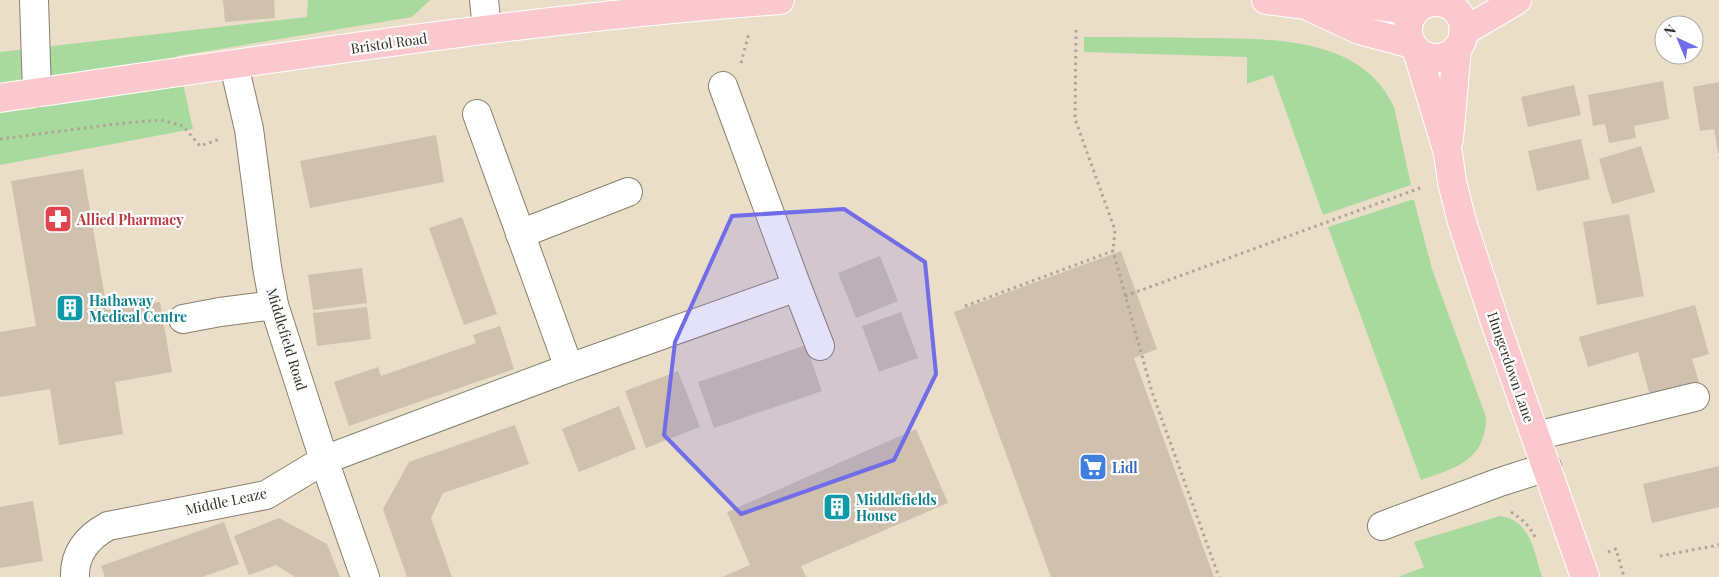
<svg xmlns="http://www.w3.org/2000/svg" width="1719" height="577" font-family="'Playfair Display',serif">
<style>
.green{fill:#a8da9e}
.building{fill:#cfc1ad}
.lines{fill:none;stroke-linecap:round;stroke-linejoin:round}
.minor-casing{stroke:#8a7f6c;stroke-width:30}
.major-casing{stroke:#fff;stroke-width:30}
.path{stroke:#aea594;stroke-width:3;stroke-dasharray:2.5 4;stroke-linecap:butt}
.minor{stroke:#fff;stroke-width:28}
.major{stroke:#fac8cd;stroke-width:28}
.marked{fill:#716ce7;fill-opacity:0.2;stroke:#716ce7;stroke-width:4;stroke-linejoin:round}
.labels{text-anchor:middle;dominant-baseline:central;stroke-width:4.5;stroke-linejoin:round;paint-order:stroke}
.street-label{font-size:14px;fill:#342f27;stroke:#fff}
.health-label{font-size:14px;font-weight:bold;fill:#be3a42;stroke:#fff;text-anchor:start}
.culture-label{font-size:14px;font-weight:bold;fill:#0d838f;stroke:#fff;text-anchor:start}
.shop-label{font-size:14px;font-weight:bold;fill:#366cbe;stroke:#fff;text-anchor:start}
</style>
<rect width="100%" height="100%" fill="#eadec9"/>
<g class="green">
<polygon points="308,0 430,0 412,17 177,56 193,129 0,165 0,52 307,17"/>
<path d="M 1084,37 C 1123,37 1163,37 1202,38 C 1269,39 1361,35 1394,107 L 1411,185 L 1323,215 L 1273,75 L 1247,84 L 1247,57 L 1084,52 Z"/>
<path d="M 1411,200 L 1414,200 L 1432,269 L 1486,417 C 1486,461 1455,468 1421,480 L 1328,227 Z"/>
<path d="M 1500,516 C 1531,520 1534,552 1542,577 L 1398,577 L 1424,567 L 1414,542 Z"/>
</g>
<g class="building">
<polygon points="223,0 274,0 275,18 225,22"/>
<polygon points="1663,81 1669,119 1634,126 1636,138 1609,143 1605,124 1593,126 1588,95"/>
<polygon points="1719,82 1719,153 1718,153 1714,129 1700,131 1693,87"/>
<polygon points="1574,85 1581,115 1528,127 1521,97"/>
<polygon points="436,135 444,182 310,208 300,161"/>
<polygon points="1581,139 1590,179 1537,191 1528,151"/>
<polygon points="1641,146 1655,192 1612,204 1599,159"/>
<polygon points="83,169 107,310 160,302 172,372 115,382 123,434 59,445 50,389 0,397 0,332 36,326 11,181"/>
<polygon points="1629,214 1644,296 1597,305 1583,222"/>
<polygon points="462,217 497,314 464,325 429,228"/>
<polygon points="1121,251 1157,349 1134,358 1214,577 1051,577 954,312"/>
<polygon points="880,256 898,301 856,318 838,273"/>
<polygon points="362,268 367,303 313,310 308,275"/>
<polygon points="1695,305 1709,354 1692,359 1699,382 1650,396 1638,352 1588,367 1579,337"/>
<polygon points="367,307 371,339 317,346 313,313"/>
<polygon points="901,312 918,358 879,372 862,326"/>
<polygon points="500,326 514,369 349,426 334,382 378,367 381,376 476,343 473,335"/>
<polygon points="806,345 822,391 714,428 698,382"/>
<polygon points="678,371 700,427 646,448 625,391"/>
<polygon points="619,406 636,449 579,472 562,429"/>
<polygon points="515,425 529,464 443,493 431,518 452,577 407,577 383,509 409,462"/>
<polygon points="916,429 948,503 801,566 806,577 722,577 750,565 727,512"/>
<polygon points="1719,466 1719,507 1652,523 1643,484"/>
<polygon points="33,501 43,561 0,568 0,507"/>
<polygon points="279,518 327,544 340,577 295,577 276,565 249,575 234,536"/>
<polygon points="224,522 239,564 202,577 105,577 101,566"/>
</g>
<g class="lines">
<defs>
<g id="minor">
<polyline points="34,0 37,93"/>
<polyline points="484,0 487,29"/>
<polyline points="1429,0 1429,2"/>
<polyline points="234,65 249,129 267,267 274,305 324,460 365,577"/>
<polyline points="477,114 569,368"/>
<polyline points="520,234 628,192"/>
<polyline points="797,287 820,346"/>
<polyline points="183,319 220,312 274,305"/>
<polyline points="1536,436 1695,397"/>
<polyline points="1382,526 1500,482 1547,467"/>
<path d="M 75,577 C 74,553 88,537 108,526 L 266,495 L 324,460 L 569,368 L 797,287 L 723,86"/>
</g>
<g id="major">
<polyline points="1266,0 1306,5 1364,4 1414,11"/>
<circle cx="1436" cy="30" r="28"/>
<polyline points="1312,8 1359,30 1412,44"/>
<polyline points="1463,32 1517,0"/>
<polyline points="1417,51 1448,153 1452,182 1462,222 1495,322 1585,577"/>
<path d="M 0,98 C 259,61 519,19 780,0"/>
<polyline points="1449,139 1457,48"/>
</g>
</defs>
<use href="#minor" class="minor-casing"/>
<use href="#major" class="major-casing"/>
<g class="path">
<polyline points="1076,30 1075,119 1115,230 1113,251"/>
<polyline points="741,63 749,33"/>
<polyline points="0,139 124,123 161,120 183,126 200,146 220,139"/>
<polyline points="1125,296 1420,188"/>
<polyline points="965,306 1113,251 1152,392 1219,577"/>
<path d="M 1511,512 C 1522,519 1530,526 1535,537"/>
<polyline points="1608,552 1616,549 1624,577"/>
<polyline points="1660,556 1719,545"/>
</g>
<use href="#minor" class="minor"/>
<use href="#major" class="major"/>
</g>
<path class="marked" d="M 844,209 L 925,262 L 936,374 L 894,460 L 741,514 L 664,435 L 675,342 L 732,216 Z"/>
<defs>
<symbol id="pharmacy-square" viewBox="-11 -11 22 22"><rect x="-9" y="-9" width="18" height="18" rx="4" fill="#e0444e" stroke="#fff"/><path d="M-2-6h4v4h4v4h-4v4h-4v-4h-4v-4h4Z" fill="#fff"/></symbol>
<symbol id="building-square" viewBox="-11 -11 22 22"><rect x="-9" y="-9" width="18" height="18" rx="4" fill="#0f9aa8" stroke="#fff"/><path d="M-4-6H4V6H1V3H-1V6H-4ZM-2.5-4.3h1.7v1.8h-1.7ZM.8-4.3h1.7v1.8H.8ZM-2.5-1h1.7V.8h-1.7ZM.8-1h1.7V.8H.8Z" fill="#fff"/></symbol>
<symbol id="supermarket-square" viewBox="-11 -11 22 22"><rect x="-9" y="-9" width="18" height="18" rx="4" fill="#3f7fe0" stroke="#fff"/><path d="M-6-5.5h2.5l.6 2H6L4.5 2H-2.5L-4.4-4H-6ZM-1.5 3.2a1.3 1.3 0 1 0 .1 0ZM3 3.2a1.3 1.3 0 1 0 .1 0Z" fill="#fff"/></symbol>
</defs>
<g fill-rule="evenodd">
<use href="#pharmacy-square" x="42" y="203" width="32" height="32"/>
<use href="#building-square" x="54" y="292" width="32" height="32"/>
<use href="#supermarket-square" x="1077" y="451" width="32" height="32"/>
<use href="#building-square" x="821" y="491" width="32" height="32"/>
</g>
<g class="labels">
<g class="street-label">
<text transform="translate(389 43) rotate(-8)">Bristol Road</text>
<text transform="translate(287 339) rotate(73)">Middlefield Road</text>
<text transform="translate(1511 367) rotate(71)">Hungerdown Lane</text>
<text transform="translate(226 501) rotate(-12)">Middle Leaze</text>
</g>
<g class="health-label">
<text x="77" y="219">Allied Pharmacy</text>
</g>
<g class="culture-label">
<text x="89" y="300">Hathaway<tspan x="89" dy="16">Medical Centre</tspan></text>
<text x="856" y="499">Middlefields<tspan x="856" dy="16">House</tspan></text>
</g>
<g class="shop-label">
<text x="1112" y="467">Lidl</text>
</g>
</g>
<g transform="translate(1679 40) rotate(316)"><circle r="24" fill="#ffffff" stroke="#aeaca9"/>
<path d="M0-4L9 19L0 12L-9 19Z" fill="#716ce7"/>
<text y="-8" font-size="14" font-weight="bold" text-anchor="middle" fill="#342f27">N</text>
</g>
</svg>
